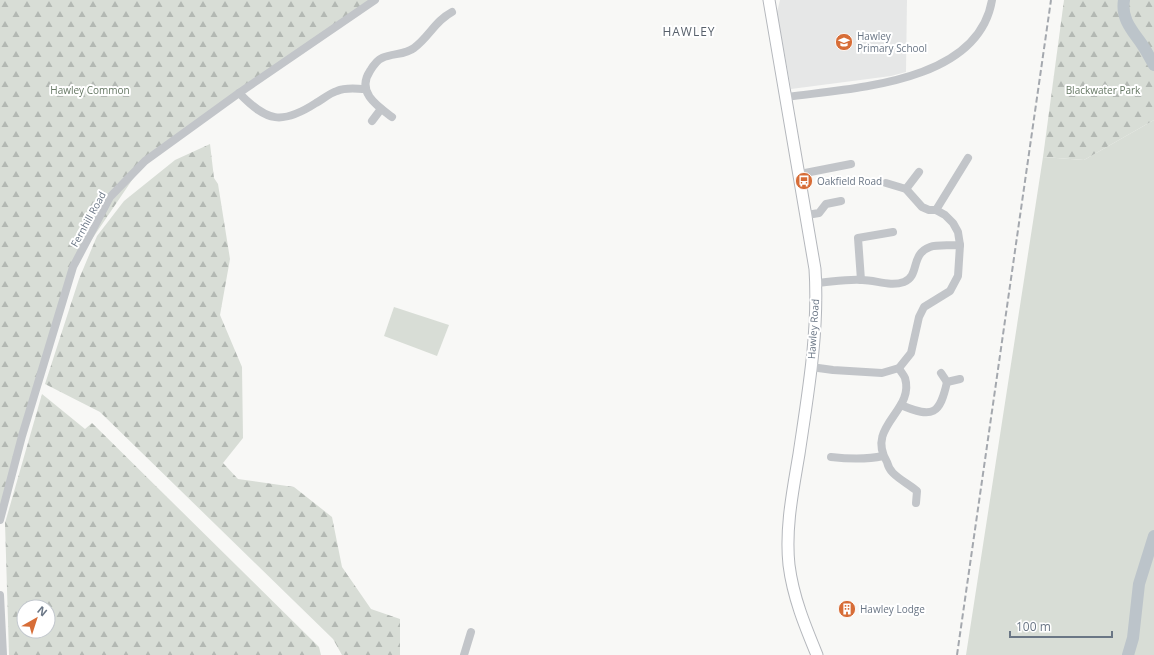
<svg xmlns="http://www.w3.org/2000/svg" width="1154" height="655" font-family="'Open Sans',sans-serif">
<style>
.built{fill:#e6e7e7}
.green{fill:#d8ddd6}
.forest{fill:url(#forest-firs);fill-rule:evenodd}
.lines{fill:none;stroke-linecap:round;stroke-linejoin:round}
.river{stroke:#bcc4ca;stroke-width:12}
.major-casing{stroke:#b4b7bc;stroke-width:13}
.minor{stroke:#c2c5c9;stroke-width:8}
.major{stroke:#fff;stroke-width:11}
.rail{stroke:#a4a8ae;stroke-width:2;stroke-dasharray:6 3;stroke-linecap:butt}
.labels{text-anchor:middle;dominant-baseline:central;stroke-width:4;stroke-linejoin:round;paint-order:stroke}
.poi-label{font-size:10px;fill:#6a7685;stroke:#fff;text-anchor:start}
.park-label{font-size:10px;fill:#667864;stroke:#fff}
.street-label{font-size:10px;fill:#6a7685;stroke:#fff}
.quarter-label{font-size:12px;letter-spacing:1px;fill:#57606b;stroke:#fff}
</style>
<defs>
<pattern id="forest-firs" width="22" height="20" patternUnits="userSpaceOnUse"><rect width="22" height="20" fill="#d8ddd6"/><path d="M5 1l3.5 6h-7zM16 11l3.5 6h-7z" fill="#b3b8b3"/></pattern>
</defs>
<rect width="100%" height="100%" fill="#f8f8f6"/>
<polygon class="built" points="780,0 907,0 906,72 891,76 791,89 777,12"/>
<g class="green">
<polygon points="1154,120 1154,655 966,655 1043,157 1084,160"/>
<polygon points="394,307 449,325 437,356 384,336"/>
</g>
<g class="forest">
<polygon points="0,0 376,0 145,161 73,267 0,521"/>
<polygon points="1064,0 1154,0 1154,120 1084,160 1043,157"/>
<polygon points="210,144 214,178 218,184 230,259 220,315 242,367 243,438 223,463 238,479 294,487 332,517 342,567 371,609 400,619 400,655 342,655 333,639 100,412 45,384 79,279 97,236 124,201 175,160"/>
<path d="M 42,394 L 85,429 L 92,423 L 319,647 L 321,655 L 9,655 L 5,523 ZM 24,607 L 48,607 L 48,631 L 24,631 Z"/>
</g>
<g class="lines">
<g class="river">
<path d="M 1124,0 C 1121,18 1131,29 1141,43 C 1146,50 1150,58 1154,65"/>
<polyline points="1128,655 1133,638 1139,584 1154,536"/>
</g>
<defs>
<path id="major" d="M 769,0 L 815,269 C 819,331 808,393 799,454 C 793,490 785,528 789,565 C 793,597 805,626 817,655"/>
</defs>
<use href="#major" class="major-casing"/>
<g class="minor">
<path d="M 239,93 C 267,122 282,125 316,103 C 323,99 330,93 337,91 C 346,87 356,89 365,89"/>
<path d="M 787,97 C 851,88 978,84 992,0"/>
<path d="M 392,117 C 377,106 356,92 370,71 C 373,66 377,60 382,58 C 393,53 405,55 414,48 C 429,37 435,21 452,12"/>
<polyline points="372,121 381,109"/>
<polyline points="800,174 851,164"/>
<polyline points="906,189 919,172"/>
<polyline points="936,210 968,158"/>
<polyline points="807,215 819,213 826,204 841,201"/>
<polyline points="861,280 858,238 893,232"/>
<path d="M 816,283 C 831,282 847,279 862,280 C 876,280 890,287 904,282 C 920,276 910,254 930,247 C 938,244 951,246 960,245"/>
<polyline points="811,367 833,370 882,373 899,368 911,353 919,317 924,307 950,291 958,276 960,245 958,232 953,223 945,215 936,210 929,210 922,207 906,189 886,183"/>
<path d="M 899,368 C 900,371 904,375 905,378 C 915,411 865,426 887,462 C 888,466 890,470 893,473 C 900,480 910,485 917,491 L 916,503"/>
<polyline points="941,373 947,382 960,379"/>
<path d="M 901,405 C 933,419 940,414 947,382"/>
<path d="M 831,457 C 849,459 865,460 883,456"/>
<polyline points="0,520 22,436 73,267 110,197 145,161 239,93 375,0"/>
<polyline points="0,595 3,655"/>
<polyline points="464,655 471,632"/>
</g>
<use href="#major" class="major"/>
<polyline class="rail" points="957,655 1051,0"/>
</g>
<defs>
<symbol id="school-disc" viewBox="-11 -11 22 22"><circle r="9.5" fill="#d76d37" stroke="#fff"/><path d="M0-5L7-2L0 1L-7-2ZM-4 1L0 2.5L4 1V4Q0 6-4 4Z" fill="#fff"/></symbol>
<symbol id="bus-disc" viewBox="-11 -11 22 22"><circle r="9.5" fill="#d76d37" stroke="#fff"/><path d="M-5-6H5V4H4V6H2V4H-2V6H-4V4H-5ZM-3.5-4V0h7V-4ZM-3.5 1.2v1.5H-2V1.2ZM2 1.2v1.5H3.5V1.2Z" fill="#fff"/></symbol>
<symbol id="building-disc" viewBox="-11 -11 22 22"><circle r="9.5" fill="#d76d37" stroke="#fff"/><path d="M-4-6H4V6H1V3H-1V6H-4ZM-2.5-4.3h1.7v1.8h-1.7ZM.8-4.3h1.7v1.8H.8ZM-2.5-1h1.7V.8h-1.7ZM.8-1h1.7V.8H.8Z" fill="#fff"/></symbol>
</defs>
<g fill-rule="evenodd">
<use href="#school-disc" x="834" y="32" width="20" height="20"/>
<use href="#bus-disc" x="794" y="171" width="20" height="20"/>
<use href="#building-disc" x="837" y="599" width="20" height="20"/>
</g>
<g class="labels">
<g class="poi-label">
<text x="857" y="36">Hawley<tspan x="857" dy="12">Primary School</tspan></text>
<text x="817" y="181">Oakfield Road</text>
<text x="860" y="609">Hawley Lodge</text>
</g>
<g class="park-label">
<text x="90" y="90">Hawley Common</text>
<text x="1103" y="90">Blackwater Park</text>
</g>
<g class="street-label">
<text transform="translate(88 219) rotate(-61)">Fernhill Road</text>
<text transform="translate(813 329) rotate(-86)">Hawley Road</text>
</g>
<g class="quarter-label">
<text x="689" y="31">HAWLEY</text>
</g>
</g>
<g transform="translate(36 619) rotate(39)"><circle r="19" fill="#ffffff" stroke="#c3c8ce"/>
<path d="M0-3L7 15L0 10L-7 15Z" fill="#d76d37"/>
<text y="-6" font-size="11" font-weight="bold" text-anchor="middle" fill="#6a7685">N</text>
</g>
<path d="M1010 631v6h102v-6" fill="none" stroke="#6a7685" stroke-width="2"/>
<text x="1016" y="631" font-size="12" fill="#6a7685" stroke="#ffffff" stroke-width="3" paint-order="stroke">100 m</text>
</svg>
